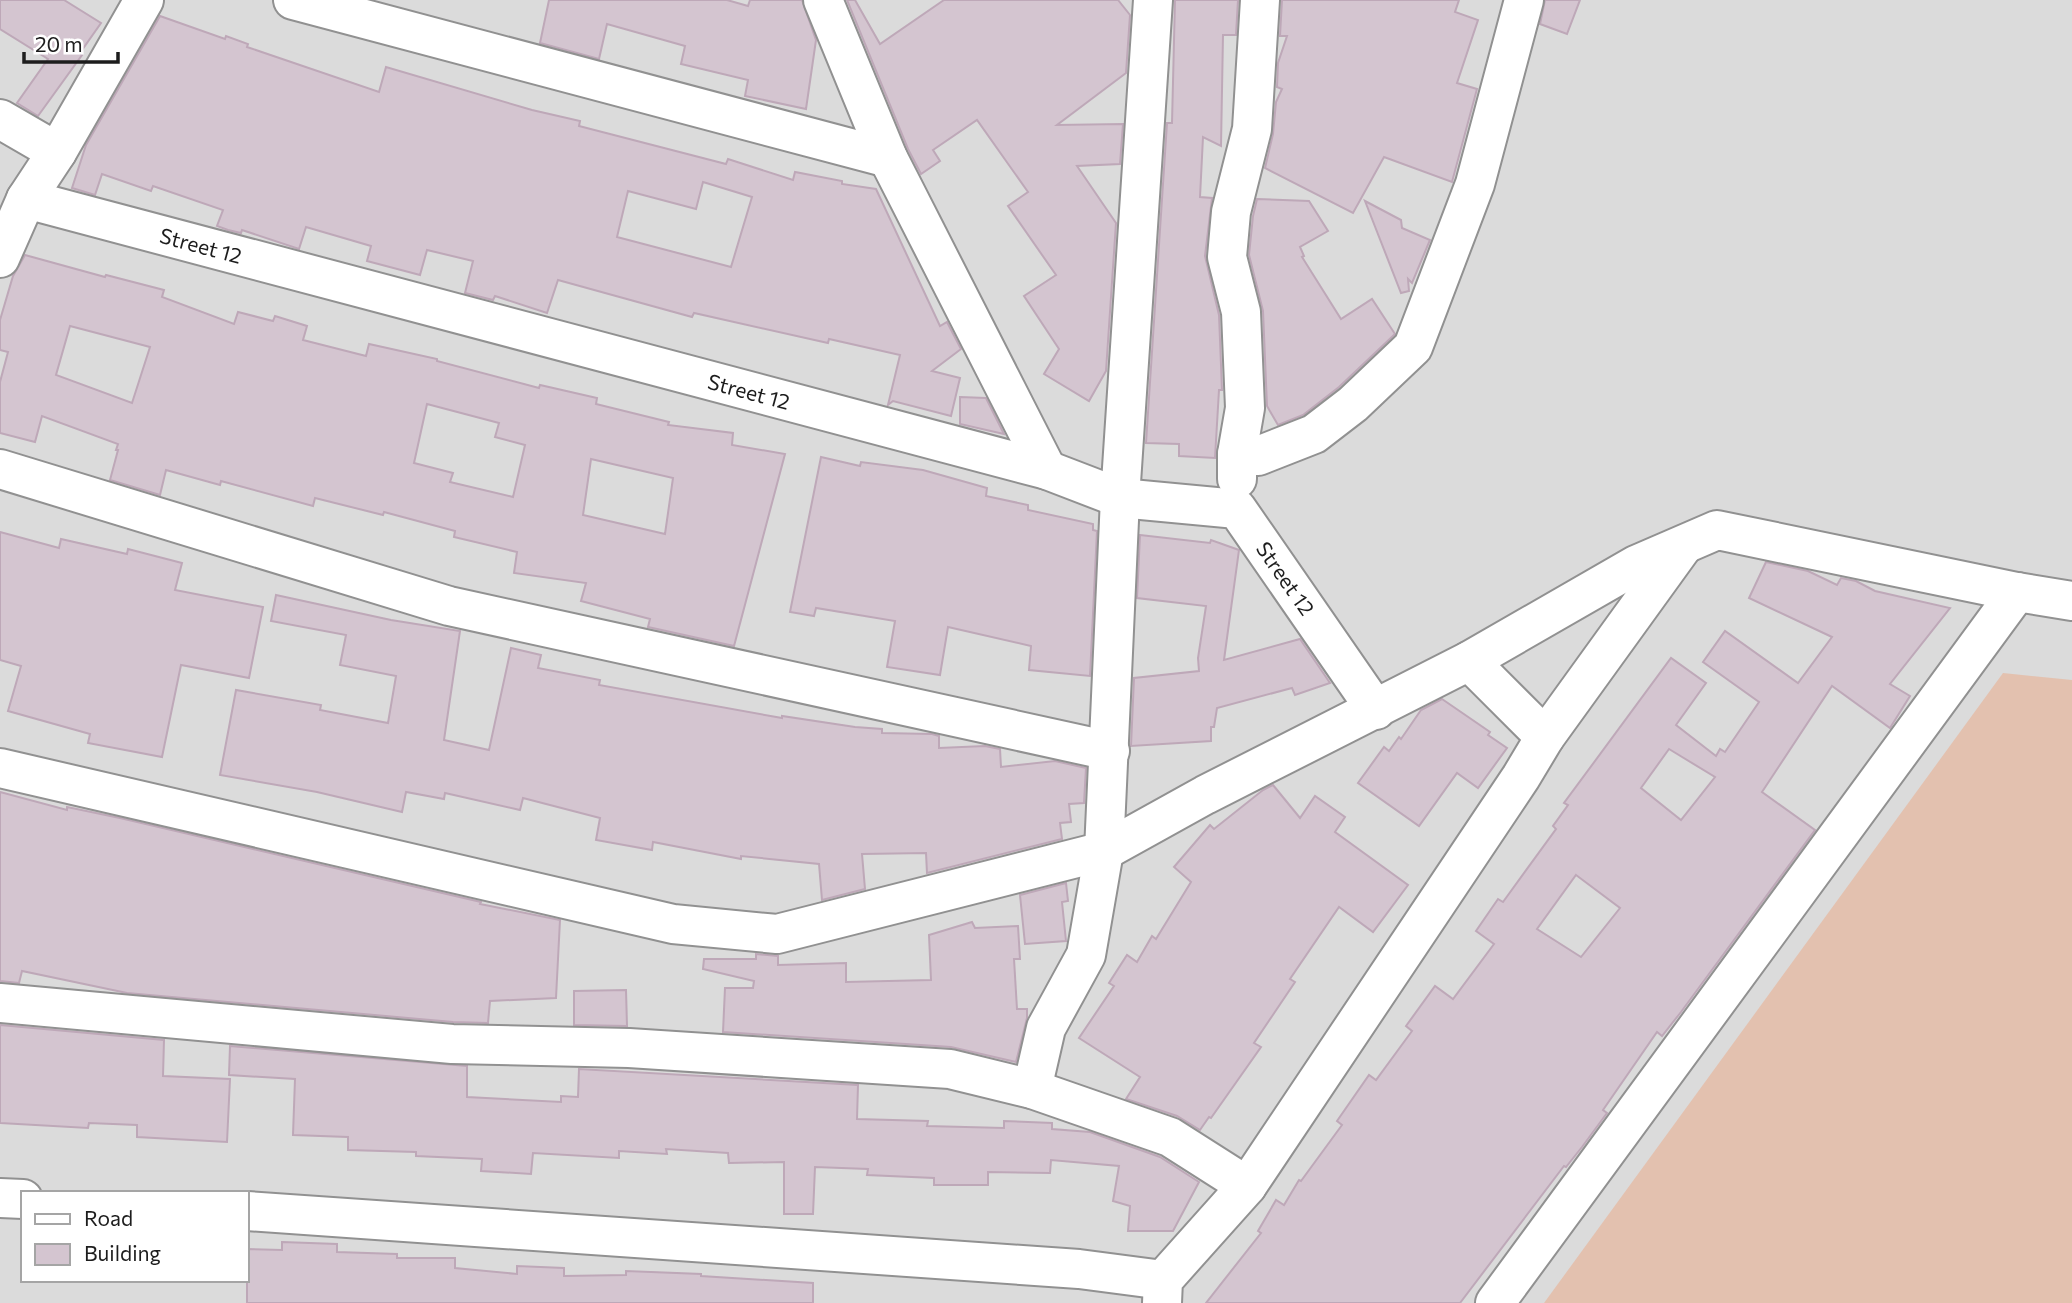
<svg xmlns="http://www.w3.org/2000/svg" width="2072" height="1303" font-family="Commissioner,sans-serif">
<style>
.residential{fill:#dbdbdb;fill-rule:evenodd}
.grass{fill:#e3c1af}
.building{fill:#d4c5d0;stroke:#bea8b8;stroke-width:2;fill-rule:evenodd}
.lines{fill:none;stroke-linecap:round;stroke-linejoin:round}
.minor-casing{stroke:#919191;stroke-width:42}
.minor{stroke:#fff;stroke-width:38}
.labels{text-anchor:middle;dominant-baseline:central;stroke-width:5;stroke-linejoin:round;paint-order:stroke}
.street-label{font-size:21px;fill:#1d1d1d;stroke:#fff}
</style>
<rect width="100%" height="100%" fill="#eee4e9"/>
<path class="residential" d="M 0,0 L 2072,0 L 2072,1303 L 0,1303 ZM 23,1193 L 247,1193 L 247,1280 L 23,1280 Z"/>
<polygon class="grass" points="2003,673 2072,680 2072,1303 1544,1303"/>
<g class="building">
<polygon points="0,0 64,0 101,23 80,53 82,55 38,116 17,103 48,59 0,29"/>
<polygon points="549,0 727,0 748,6 750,0 802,0 816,40 806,109 745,96 748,80 681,64 685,46 607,24 599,59 540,43"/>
<polygon points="847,0 855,0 880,44 944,0 1118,0 1130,15 1126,73 1057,125 1123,124 1120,164 1077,166 1116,223 1106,371 1089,401 1044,374 1059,349 1024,296 1056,275 1008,206 1028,192 977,120 933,150 940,161 921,174 908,149"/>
<polygon points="1175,0 1238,0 1236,35 1223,35 1221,146 1203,137 1200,197 1212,198 1205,256 1219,315 1222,390 1219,390 1215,458 1179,456 1179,444 1146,443 1167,123 1172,123"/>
<polygon points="1282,0 1459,0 1455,12 1478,20 1457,83 1477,89 1452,182 1384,157 1353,213 1265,168 1273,134 1276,102 1282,89 1277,87 1278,63 1287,36 1280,36"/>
<polygon points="1545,0 1580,0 1567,34 1540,24"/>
<path d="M 160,16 L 225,39 L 226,36 L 248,44 L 247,47 L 379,92 L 386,67 L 532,110 L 580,121 L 579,126 L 726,164 L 728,159 L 793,180 L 795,172 L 842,181 L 842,184 L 876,189 L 940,326 L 947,322 L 961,349 L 932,371 L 960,378 L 951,416 L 893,401 L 888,405 L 900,355 L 829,339 L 828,343 L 694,313 L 692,317 L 558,280 L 547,313 L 495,296 L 493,300 L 465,293 L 473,261 L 427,250 L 420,275 L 367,261 L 371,246 L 306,227 L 299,249 L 242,230 L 241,233 L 228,230 L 217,226 L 223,210 L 153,186 L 151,191 L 102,174 L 95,195 L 72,188 L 86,145 ZM 703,182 L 752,197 L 731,267 L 617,237 L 628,191 L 696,209 Z"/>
<polygon points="1257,199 1309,201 1328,231 1300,247 1304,256 1302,257 1341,319 1372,299 1395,334 1339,387 1303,415 1278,425 1267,406 1263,311 1249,255 1253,216"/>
<polygon points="1365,201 1401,220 1402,228 1430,240 1412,283 1408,279 1409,291 1401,293"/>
<path d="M 25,255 L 105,277 L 106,275 L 164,290 L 162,297 L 234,324 L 238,312 L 273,321 L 275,316 L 307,326 L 303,340 L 366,356 L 369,344 L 437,359 L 437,361 L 539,388 L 540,385 L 597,398 L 596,404 L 669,422 L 668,425 L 733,433 L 732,445 L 785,454 L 734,646 L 648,627 L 650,619 L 581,601 L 586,583 L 514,573 L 517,552 L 454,537 L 455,531 L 384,512 L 383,515 L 315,498 L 313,506 L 221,481 L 220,485 L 166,470 L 160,495 L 110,480 L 118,450 L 116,450 L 118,444 L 42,416 L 35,442 L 0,433 L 0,382 L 8,352 L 0,350 L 0,320 L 13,276 ZM 70,326 L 150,347 L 132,403 L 56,375 ZM 427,404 L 499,423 L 495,437 L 525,445 L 513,497 L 450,482 L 453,473 L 414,463 ZM 591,459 L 673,478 L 665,534 L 583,515 Z"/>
<polygon points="960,397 986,398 1004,434 960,424"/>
<polygon points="821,457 860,466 861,462 923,470 987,488 986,496 1028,505 1028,510 1093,524 1093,530 1097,531 1090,676 1029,670 1031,646 948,627 940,675 887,667 895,621 816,608 814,616 790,612"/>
<polygon points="0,532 59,548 61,539 127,554 128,549 182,563 175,590 263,607 249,678 181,665 162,757 88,743 90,734 8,711 21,666 0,660"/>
<polygon points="1140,535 1210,543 1211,540 1239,550 1224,660 1300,639 1330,683 1295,695 1292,688 1217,708 1214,727 1211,727 1211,741 1131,746 1134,678 1199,671 1198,658 1206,606 1137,598"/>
<path d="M 1766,562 L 1808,571 L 1837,585 L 1841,578 L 1856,581 L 1875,591 L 1950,608 L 1890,684 L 1910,696 L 1890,728 L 1832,686 L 1762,792 L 1815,830 L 1681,1012 L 1662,1036 L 1657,1032 L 1603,1110 L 1607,1113 L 1582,1147 L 1566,1167 L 1564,1166 L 1460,1303 L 1206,1303 L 1261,1233 L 1258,1231 L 1276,1200 L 1284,1205 L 1299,1180 L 1301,1181 L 1342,1125 L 1337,1121 L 1369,1075 L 1376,1080 L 1412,1031 L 1406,1026 L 1435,986 L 1453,999 L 1494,944 L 1476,931 L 1498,899 L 1503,902 L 1556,829 L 1553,826 L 1568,805 L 1564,803 L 1671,658 L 1706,683 L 1676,725 L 1716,756 L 1720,749 L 1725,752 L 1759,702 L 1703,662 L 1725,631 L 1798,683 L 1832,637 L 1749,598 ZM 1669,749 L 1715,777 L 1681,820 L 1641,788 ZM 1576,875 L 1620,908 L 1581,957 L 1537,929 Z"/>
<polygon points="276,595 391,620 460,631 444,740 489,750 511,648 541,655 538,668 600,680 599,685 782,718 782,716 855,727 882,729 882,733 932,734 939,736 939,748 985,746 1000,749 1001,767 1055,761 1086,768 1084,803 1069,804 1071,822 1060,823 1062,839 927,873 926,853 862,854 865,889 822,900 819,864 741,856 741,859 653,842 652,850 596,840 600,818 523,798 520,810 445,793 444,799 406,792 402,812 317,792 220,775 236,690 321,705 320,710 388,723 396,676 340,665 346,635 271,621"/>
<polygon points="1442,699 1490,732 1488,735 1507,748 1478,788 1457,773 1419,826 1358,783 1384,747 1389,751 1399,737 1401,739 1421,710"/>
<polygon points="1273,785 1300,818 1315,796 1345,817 1335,832 1408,885 1373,932 1339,907 1290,979 1295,982 1254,1043 1261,1047 1211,1118 1209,1117 1200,1130 1177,1116 1126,1099 1140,1077 1079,1038 1114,986 1109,983 1127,955 1137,962 1152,936 1156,939 1191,882 1174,867 1210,825 1214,829 1263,790"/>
<polygon points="0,792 67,810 67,807 120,818 481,902 480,904 560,920 556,998 490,1001 488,1023 453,1022 127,993 22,971 19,983 0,981"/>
<polygon points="1066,883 1068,901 1062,902 1066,941 1025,944 1020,895"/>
<polygon points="972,922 975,928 1018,926 1020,959 1014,959 1017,1009 1027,1009 1027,1018 1016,1062 951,1047 723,1032 725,988 753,988 754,981 703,969 704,959 756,959 756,954 778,956 778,965 846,963 846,982 931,980 929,935"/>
<polygon points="626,990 627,1026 574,1025 574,991"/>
<polygon points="0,1025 164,1040 163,1076 230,1079 227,1142 137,1137 137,1125 89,1123 88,1128 0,1123"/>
<polygon points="230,1046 467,1066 467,1097 561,1102 561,1096 578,1097 579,1069 858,1085 857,1119 928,1121 927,1126 1004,1128 1004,1121 1052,1123 1052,1129 1090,1132 1160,1157 1199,1182 1173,1231 1128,1231 1130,1206 1113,1201 1119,1166 1051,1160 1050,1173 988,1172 988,1185 934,1185 934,1178 867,1175 868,1169 815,1167 813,1214 784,1214 784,1162 729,1163 728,1153 666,1149 667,1154 619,1151 619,1158 533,1153 531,1174 481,1171 482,1159 416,1156 416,1152 348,1150 348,1137 293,1135 295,1079 229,1075"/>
<polygon points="282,1242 337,1244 337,1252 397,1254 397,1258 455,1258 455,1268 517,1274 517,1266 564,1268 564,1276 626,1275 626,1271 701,1274 701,1276 813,1283 813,1303 247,1303 247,1249 282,1250"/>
</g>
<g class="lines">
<defs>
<g id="minor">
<polyline points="293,0 888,158"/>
<polyline points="823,0 888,158 1047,470"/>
<polyline points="0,119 57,152"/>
<polyline points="26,199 1047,470 1120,498 1237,509 1376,710"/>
<polyline points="0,258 26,199 57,152 144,0"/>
<polyline points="1237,454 1258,456 1314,434 1353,404 1413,347 1475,184 1524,0"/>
<polyline points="0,469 449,606 1110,751"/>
<polyline points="1237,479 1237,454 1245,408 1241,312 1227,257 1231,212 1252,129 1260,0"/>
<polyline points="1545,737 1683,546"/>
<polyline points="0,768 673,924 777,934 1104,851 1205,795 1469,661 1636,565 1717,530 2017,592 2072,601"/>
<polyline points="0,1003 452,1044 629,1048 950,1069 1032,1089 1170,1137 1247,1186"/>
<polyline points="1032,1089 1046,1028 1086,955 1104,851 1120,498 1153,0"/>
<polyline points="0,1198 23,1199"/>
<polyline points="247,1211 1079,1269 1163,1280"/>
<polyline points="1162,1303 1163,1280 1247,1186 1521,777 1545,737 1469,661"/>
<polyline points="1495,1303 2017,592"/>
</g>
</defs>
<use href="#minor" class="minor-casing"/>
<use href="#minor" class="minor"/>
</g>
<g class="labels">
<g class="street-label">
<text transform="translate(201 245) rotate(15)">Street 12</text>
<text transform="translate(749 391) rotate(15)">Street 12</text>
<text transform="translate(1286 578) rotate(55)">Street 12</text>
</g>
</g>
<rect x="21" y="1191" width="228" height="91" fill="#ffffff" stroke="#a5a5a5" stroke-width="2"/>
<rect x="35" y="1214" width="35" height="10" fill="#ffffff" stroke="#a5a5a5" stroke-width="2"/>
<text x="84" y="1226" font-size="21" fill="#1d1d1d">Road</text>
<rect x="35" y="1244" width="35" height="21" fill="#d4c5d0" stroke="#a5a5a5" stroke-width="2"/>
<text x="84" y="1261" font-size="21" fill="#1d1d1d">Building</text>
<path d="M24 52v10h94v-10" fill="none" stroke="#1d1d1d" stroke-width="3.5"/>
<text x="35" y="52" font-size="21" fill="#1d1d1d" stroke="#ffffff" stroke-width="5" paint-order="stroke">20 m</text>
</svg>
